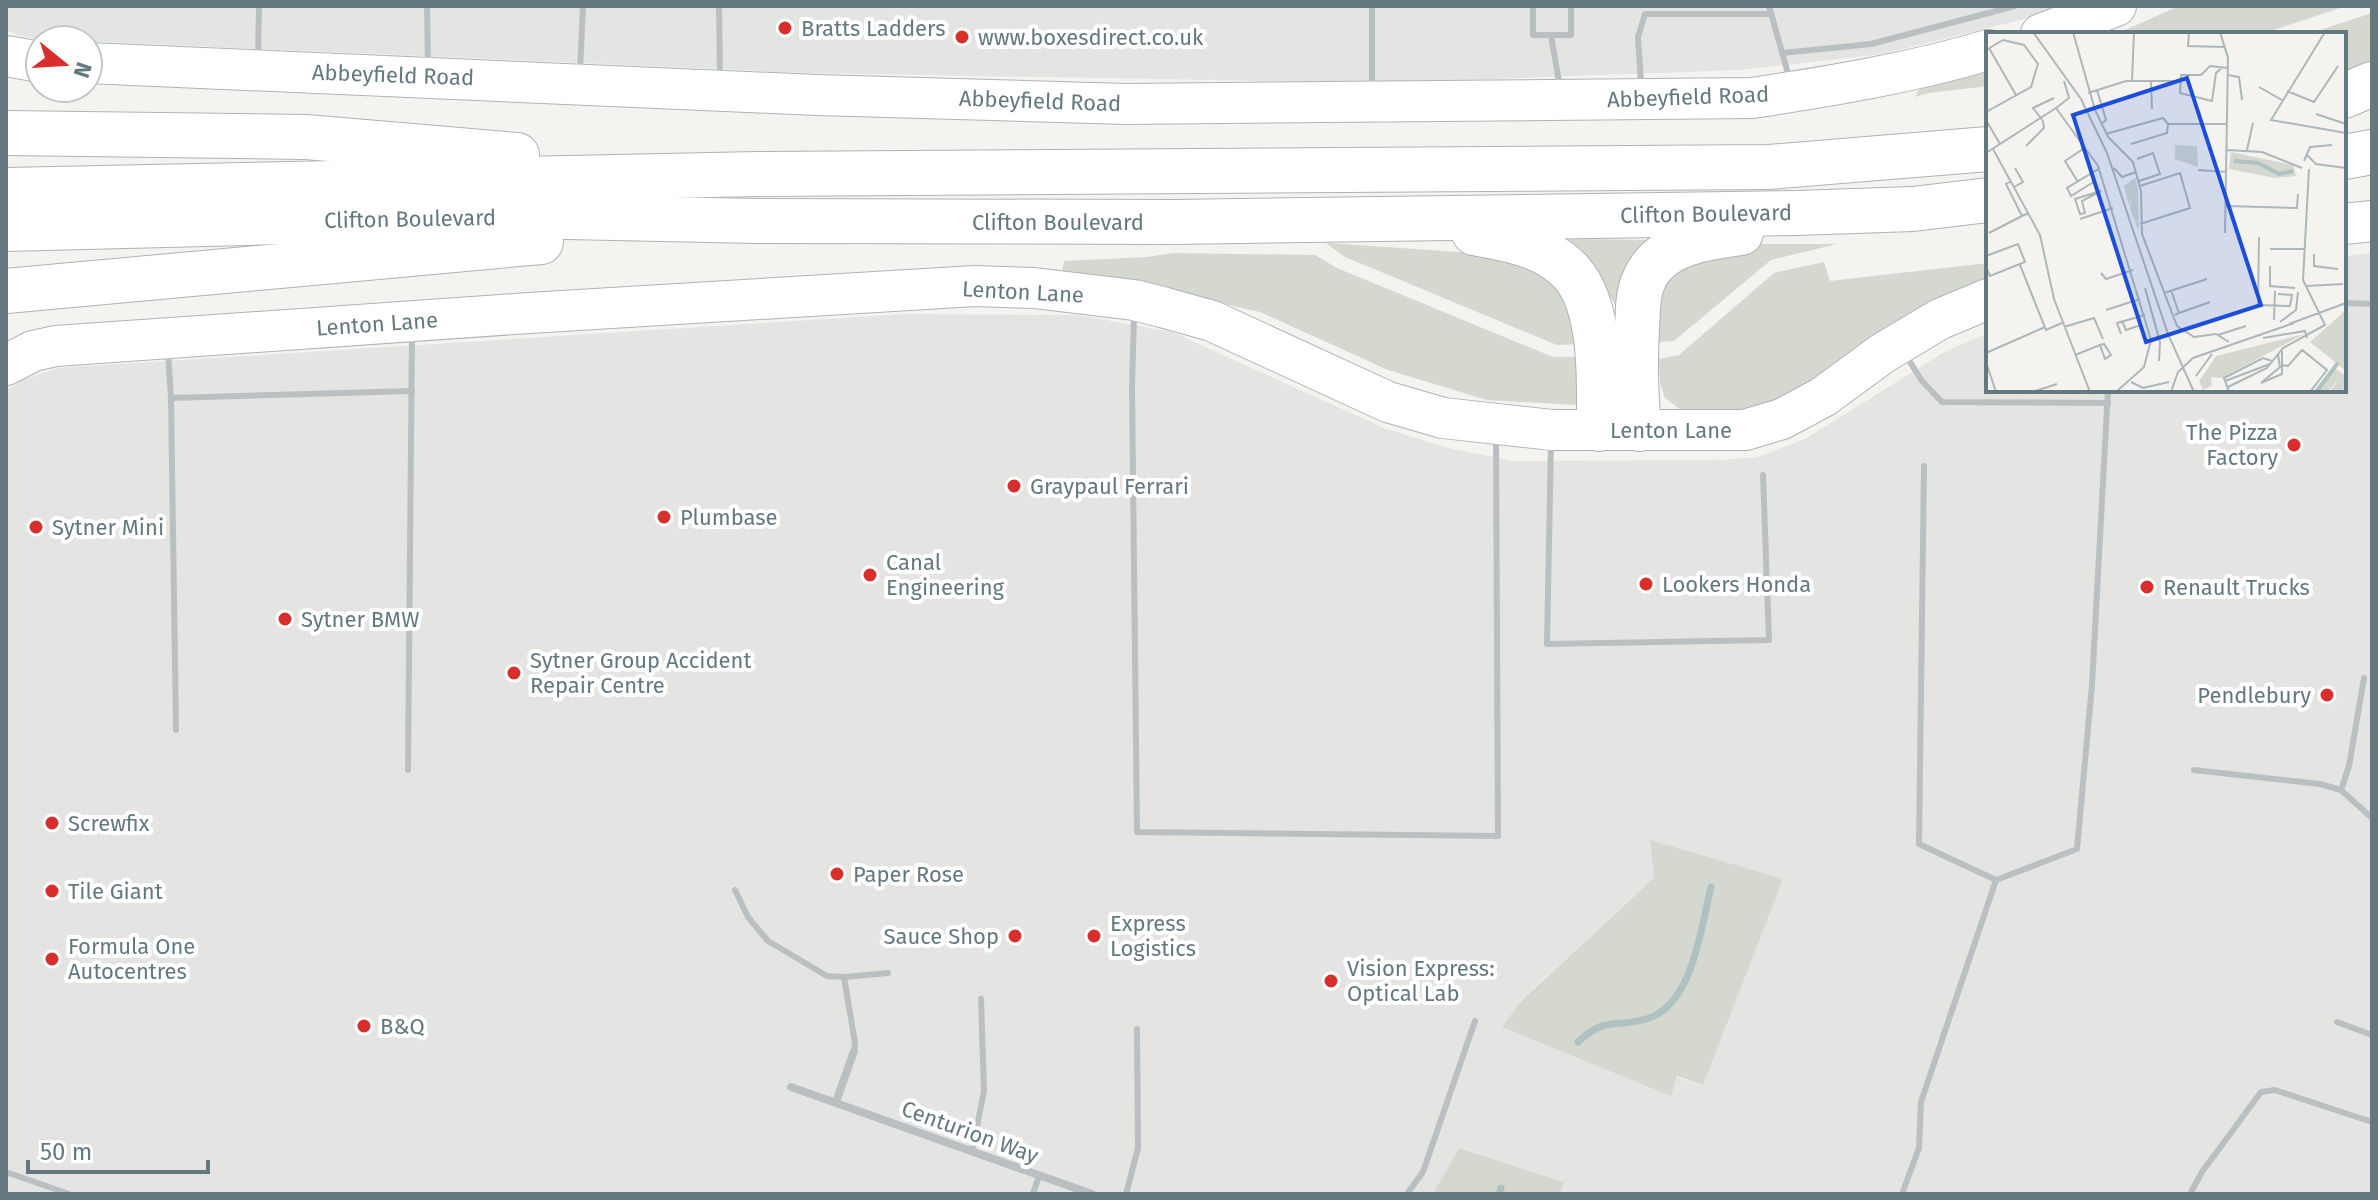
<svg xmlns="http://www.w3.org/2000/svg" width="2378" height="1200" font-family="'Fira Sans',sans-serif">
<style>
.built{fill:#e4e4e3;fill-rule:evenodd}
.green{fill:#d4d8cf}
.lines{fill:none;stroke-linecap:round;stroke-linejoin:round}
.stream{stroke:#b0c1c2;stroke-width:7}
.secondary-casing{stroke:#adb5b7;stroke-width:42}
.highway-casing{stroke:#aeb3b5;stroke-width:46}
.lane{stroke:#bac0c2;stroke-width:6}
.street{stroke:#bac0c2;stroke-width:8}
.secondary{stroke:#fff;stroke-width:40}
.highway{stroke:#fff;stroke-width:44}
.poi-dot{fill:#d82f2c;stroke:#fff;stroke-width:3}
.labels{text-anchor:middle;dominant-baseline:central;stroke-width:8;stroke-linejoin:round;paint-order:stroke}
.poi-label{font-size:22px;fill:#64797f;stroke:#fff;text-anchor:start}
.street-label{font-size:22px;fill:#64797f;stroke:#fff}
.inset-river{fill:none;stroke:#b0c1c2;stroke-width:4}
.inset-road{fill:none;stroke:#adb7b9;stroke-width:2}
.view{fill:#1d4ed8;fill-opacity:0.15;stroke:#1d4ed8;stroke-width:4}
.inset-edge{fill:none;stroke:#64797f;stroke-width:4}
</style>
<rect width="100%" height="100%" fill="#f4f3f0"/>
<g class="built">
<polygon points="6,6 2061,6 2033,17 1882,54 1739,70 1384,83 808,73 59,40 22,37 6,30"/>
<path d="M 2372,253 L 2372,1194 L 1560,1194 L 1564,1182 L 1460,1148 L 1433,1194 L 6,1194 L 6,391 L 22,380 L 57,368 L 905,314 L 1078,315 L 1172,332 L 1384,428 L 1444,447 L 1512,461 L 1720,460 L 1757,457 L 1805,439 L 1946,351 L 1988,333 L 1988,390 L 2344,390 L 2344,256 ZM 1650,841 L 1704,1084 L 1703,1085 L 1503,1027 L 1519,1002 L 1654,878 Z"/>
</g>
<g class="green">
<polygon points="2179,6 2346,6 2262,34 2116,34"/>
<polygon points="2372,13 2372,66 2344,70 2344,34 2308,34"/>
<polygon points="1988,72 1988,86 1929,93 1915,97 1920,87"/>
<polygon points="1564,239 1663,240 1617,307 1599,279"/>
<polygon points="1326,243 1519,256 1566,278 1581,344 1557,345 1345,257"/>
<polygon points="1760,244 1837,244 1771,260 1674,341 1658,342 1657,297 1672,272 1694,255"/>
<polygon points="1173,253 1315,255 1337,268 1553,357 1591,357 1586,398 1576,405 1487,400 1388,370 1260,312 1101,276 1062,273 1064,261 1147,257"/>
<polygon points="1824,262 1830,281 1988,263 1988,288 1786,401 1733,411 1681,410 1665,398 1660,383 1659,359 1679,355 1774,273"/>
<polygon points="1650,840 1783,879 1703,1085 1677,1076 1671,1096 1502,1027 1519,1003 1654,878"/>
<polygon points="1459,1148 1564,1182 1560,1194 1433,1194"/>
</g>
<g class="lines">
<g class="stream">
<path d="M 1578,1042 C 1605,1016 1615,1028 1646,1019 C 1693,1006 1701,927 1711,887"/>
<polyline points="1499,1194 1501,1188"/>
</g>
<defs>
<g id="secondary">
<polyline points="2041,34 2116,6"/>
<polyline points="6,56 40,62"/>
<path d="M 88,63 L 817,95 L 1126,104 L 1752,98 C 1831,86 1911,73 1988,50"/>
<polyline points="2344,224 2372,221"/>
<polyline points="6,365 33,351 56,346 529,313 975,286 1034,288 1134,300 1162,307 1212,321 1388,402 1443,418 1552,430 1745,430 1782,419 1823,397 1883,353 1940,319 1988,299"/>
</g>
<g id="highway">
<polyline points="2344,96 2372,84"/>
<polyline points="6,133 306,137 517,155"/>
<polyline points="2344,157 2372,152"/>
<polyline points="6,190 758,174 1769,167 1988,149"/>
<polyline points="6,229 520,216 757,221 1175,222 1796,213 1913,209 1988,200"/>
<path d="M 1474,233 C 1507,239 1546,245 1571,272 C 1603,307 1599,384 1599,429"/>
<polyline points="6,291 541,242"/>
<path d="M 1639,429 C 1636,396 1635,363 1637,329 C 1638,314 1637,294 1644,280 C 1659,243 1707,238 1741,233"/>
</g>
</defs>
<use href="#secondary" class="secondary-casing"/>
<use href="#highway" class="highway-casing"/>
<g class="lane">
<polyline points="427,6 428,65"/>
<polyline points="719,6 720,78"/>
<polyline points="1533,6 1533,35 1571,35 1571,6"/>
<polyline points="1769,6 1789,77"/>
<polyline points="1551,35 1560,88"/>
<polyline points="1782,53 1871,44 2015,6"/>
<polyline points="258,58 259,6"/>
<polyline points="580,70 583,6"/>
<polyline points="1641,83 1638,37 1645,14 1771,14"/>
<polyline points="1372,86 1372,6"/>
<polyline points="2344,303 2372,304"/>
<polyline points="1134,316 1132,387 1137,832 1498,836 1496,436"/>
<polyline points="168,352 171,398 412,391"/>
<polyline points="1905,354 1922,381 1942,402 2108,403"/>
<polyline points="171,398 176,730"/>
<polyline points="1551,442 1547,644 1769,640 1763,475"/>
<polyline points="408,770 412,333"/>
<polyline points="2194,770 2320,784 2341,790 2372,818"/>
<polyline points="2341,790 2349,766 2364,678"/>
<polyline points="1996,880 2077,849 2092,685 2108,390"/>
<polyline points="735,890 748,917 768,941 827,976 844,977 888,973"/>
<polyline points="844,977 855,1043 854,1051"/>
<polyline points="2337,1022 2372,1035"/>
<polyline points="972,1152 984,1091 981,999"/>
<polyline points="6,1172 69,1194"/>
<polyline points="1033,1194 1039,1176"/>
<polyline points="1126,1194 1138,1148 1137,1029"/>
<polyline points="1407,1194 1423,1172 1475,1021"/>
<polyline points="1902,1194 1919,1148 1921,1102 1996,880 1919,844 1924,466"/>
<polyline points="2190,1194 2202,1172 2261,1092 2275,1090 2372,1122"/>
</g>
<g class="street">
<polyline points="791,1087 1092,1194"/>
<polyline points="836,1102 854,1051"/>
</g>
<use href="#secondary" class="secondary"/>
<use href="#highway" class="highway"/>
</g>
<g class="poi-dot">
<circle cx="785" cy="28" r="8"/>
<circle cx="962" cy="37" r="8"/>
<circle cx="2294" cy="445" r="8"/>
<circle cx="1014" cy="486" r="8"/>
<circle cx="664" cy="517" r="8"/>
<circle cx="36" cy="527" r="8"/>
<circle cx="870" cy="575" r="8"/>
<circle cx="1646" cy="584" r="8"/>
<circle cx="2147" cy="587" r="8"/>
<circle cx="285" cy="619" r="8"/>
<circle cx="514" cy="673" r="8"/>
<circle cx="2327" cy="695" r="8"/>
<circle cx="52" cy="823" r="8"/>
<circle cx="837" cy="874" r="8"/>
<circle cx="52" cy="891" r="8"/>
<circle cx="1015" cy="936" r="8"/>
<circle cx="1094" cy="936" r="8"/>
<circle cx="52" cy="959" r="8"/>
<circle cx="1331" cy="981" r="8"/>
<circle cx="364" cy="1026" r="8"/>
</g>
<g class="labels">
<g class="poi-label">
<text x="801" y="28">Bratts Ladders</text>
<text x="978" y="37">www.boxesdirect.co.uk</text>
<text x="2278" y="432" text-anchor="end">The Pizza<tspan x="2278" dy="25">Factory</tspan></text>
<text x="1030" y="486">Graypaul Ferrari</text>
<text x="680" y="517">Plumbase</text>
<text x="52" y="527">Sytner Mini</text>
<text x="886" y="562">Canal<tspan x="886" dy="25">Engineering</tspan></text>
<text x="1662" y="584">Lookers Honda</text>
<text x="2163" y="587">Renault Trucks</text>
<text x="301" y="619">Sytner BMW</text>
<text x="530" y="660">Sytner Group Accident<tspan x="530" dy="25">Repair Centre</tspan></text>
<text x="2311" y="695" text-anchor="end">Pendlebury</text>
<text x="68" y="823">Screwfix</text>
<text x="853" y="874">Paper Rose</text>
<text x="68" y="891">Tile Giant</text>
<text x="1110" y="923">Express<tspan x="1110" dy="25">Logistics</tspan></text>
<text x="999" y="936" text-anchor="end">Sauce Shop</text>
<text x="68" y="946">Formula One<tspan x="68" dy="25">Autocentres</tspan></text>
<text x="1347" y="968">Vision Express:<tspan x="1347" dy="25">Optical Lab</tspan></text>
<text x="380" y="1026">B&amp;Q</text>
</g>
<g class="street-label">
<text transform="translate(393 75) rotate(2)">Abbeyfield Road</text>
<text transform="translate(1688 97) rotate(-2)">Abbeyfield Road</text>
<text transform="translate(1040 101) rotate(2)">Abbeyfield Road</text>
<text transform="translate(1706 214) rotate(-1)">Clifton Boulevard</text>
<text transform="translate(410 219) rotate(-1)">Clifton Boulevard</text>
<text x="1058" y="222">Clifton Boulevard</text>
<text transform="translate(1023 292) rotate(3)">Lenton Lane</text>
<text transform="translate(377 324) rotate(-4)">Lenton Lane</text>
<text x="1671" y="430">Lenton Lane</text>
<text transform="translate(970 1132) rotate(20)">Centurion Way</text>
</g>
</g>
<g transform="translate(1986 32)">
<rect width="360" height="360" fill="#f4f3f0"/>
<path d="M 189,113 L 211,114 L 212,135 L 189,127 ZM 245,120 L 307,133 L 310,144 L 289,146 L 243,137 ZM 149,146 L 152,156 L 153,200 L 144,177 L 145,163 L 143,174 L 138,154 ZM 360,278 L 360,339 L 324,310 ZM 318,302 L 236,346 L 225,345 L 226,354 L 217,358 L 213,349 L 230,324 ZM 348,336 L 360,344 L 360,353 L 355,360 L 343,360 L 356,344 L 341,360 L 330,360 Z" fill="#d4d8cf"/>
<path class="inset-river" d="M 248,129 L 272,131 L 293,142 L 307,139M 330,360 L 352,331"/>
<path class="inset-road" d="M 47,0 L 95,67 L 121,121 L 182,302 L 208,360M 87,0 L 109,78 L 122,105 L 147,130 L 155,159 L 156,202 L 191,294 L 208,305 L 230,302 L 243,310M 203,0 L 202,14 L 239,15M 234,0 L 242,26 L 239,201M 339,0 L 285,88 L 360,101M 3,16 L 30,63M 0,18 L 17,8 L 38,13 L 52,32 L 45,55 L 0,80M 237,35 L 230,41 L 226,69 L 194,61 L 195,43 L 215,43 L 224,34 L 242,36M 242,43 L 253,45 L 256,68M 146,49 L 148,0M 165,49 L 166,77M 273,55 L 296,68M 111,58 L 120,88 L 115,92M 301,59 L 328,70 L 352,34M 102,61 L 140,49 L 190,49M 70,76 L 83,66 L 78,49M 330,82 L 360,92M 0,88 L 14,112M 57,89 L 47,76 L 68,66M 120,102 L 177,86 L 182,92M 145,112 L 181,101 L 182,92 L 241,92M 40,114 L 58,96 L 57,89M 7,117 L 54,203 L 68,267 L 104,360M 241,118 L 276,120 L 316,136M 261,118 L 267,91M 0,121 L 70,76 L 112,134 L 165,308 L 158,335 L 130,360M 321,123 L 330,132 L 360,136M 151,127 L 167,121 L 174,142 L 153,149M 318,129 L 324,115 L 346,113M 128,136 L 136,145 L 150,140M 212,138 L 241,140M 25,149 L 20,152 L 36,184 L 43,181M 109,149 L 85,164 L 81,156 L 114,136M 92,150 L 79,129 L 97,117 L 101,121M 28,155 L 37,150 L 29,136M 115,159 L 96,169 L 99,181 L 94,182 L 89,167 ZM 240,174 L 311,176 L 312,162M 94,187 L 127,176M 154,192 L 204,176 L 194,141 L 154,154M 3,201 L 36,184M 273,205 L 272,273 L 304,274 L 306,263 L 292,262M 284,217 L 319,217M 328,222 L 328,234 L 352,237M 0,224 L 32,212 L 39,230 L 4,244 L 0,235M 34,233 L 60,298 L 76,291M 284,234 L 284,254 L 309,256M 115,241 L 120,247 L 147,238M 320,254 L 357,252M 159,256 L 174,310 L 173,329M 185,258 L 193,281 L 189,283M 178,261 L 221,247M 120,278 L 154,267M 193,281 L 224,270M 288,288 L 289,259M 136,289 L 140,298 L 155,293M 294,290 L 310,278 L 312,260M 303,292 L 360,271M 78,295 L 108,286 L 117,307M 135,302 L 131,291 L 159,283M 232,303 L 260,294M 277,306 L 319,299 L 321,306M 0,321 L 59,295M 292,322 L 294,335 L 275,351 L 296,342 L 296,319M 89,323 L 114,313 L 118,312 L 125,323 L 119,327 L 114,313M 0,330 L 10,360M 296,333 L 302,334 L 316,318 L 341,338 L 324,360M 210,344 L 226,322M 239,349 L 284,332M 145,350 L 157,356 L 183,350M 242,355 L 281,336 L 297,316 L 339,293 L 317,248 L 323,137M 46,360 L 71,352M 185,360 L 192,340 L 207,326 L 308,291M 243,360 L 238,346 L 277,326 L 286,329"/>
<path class="view" d="M 201,46 L 275,273 L 160,310 L 87,83 Z"/>
<rect width="360" height="360" class="inset-edge"/>
</g>
<rect width="2378" height="1200" fill="none" stroke="#64797f" stroke-width="16"/>
<g transform="translate(64 64) rotate(108)"><circle r="38" fill="#ffffff" stroke="#c1c9cc" stroke-width="2"/>
<path d="M0-6L14 30L0 20L-14 30Z" fill="#d82f2c"/>
<text y="-12" font-size="22" font-weight="bold" text-anchor="middle" fill="#64797f">N</text>
</g>
<path d="M28 1160v12h180v-12" fill="none" stroke="#64797f" stroke-width="4"/>
<text x="40" y="1160" font-size="24" fill="#64797f" stroke="#ffffff" stroke-width="6" paint-order="stroke">50 m</text>
</svg>
